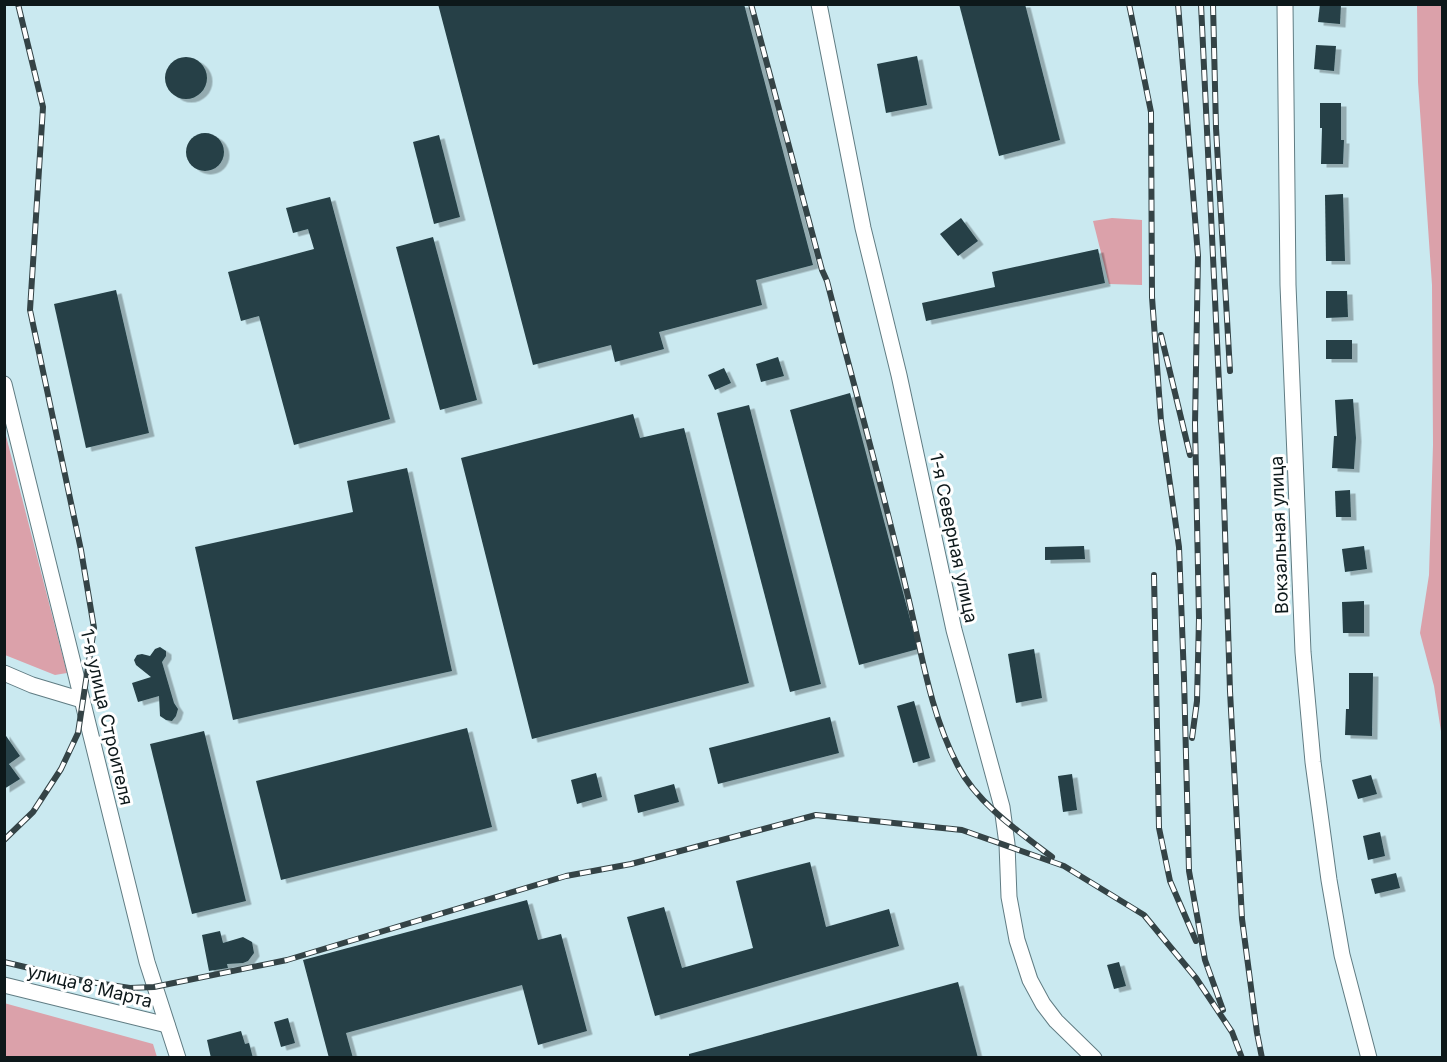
<svg xmlns="http://www.w3.org/2000/svg" width="1447" height="1062" font-family="Inter,sans-serif">
<style>
.green{fill:#dba1aa}
.building{fill:#254046;filter:url(#shadow)}
.lines{fill:none;stroke-linecap:round;stroke-linejoin:round}
.minor-casing{stroke:#607c83;stroke-width:17}
.minor{stroke:#fff;stroke-width:15}
.rail-casing{stroke:#344346;stroke-width:6}
.rail{stroke:#fff;stroke-width:4;stroke-dasharray:11;stroke-linecap:butt}
.labels{text-anchor:middle;dominant-baseline:central;stroke-width:6;stroke-linejoin:round;paint-order:stroke}
.street-label{font-size:18px;fill:#0d181a;stroke:#fff}
</style>
<defs>
<filter id="shadow"><feDropShadow dx="5.5" dy="3.5" stdDeviation="0" flood-color="#0004"/></filter>
</defs>
<rect width="100%" height="100%" fill="#cae9f0"/>
<g class="green">
<polygon points="1417,5 1442,5 1442,738 1434,686 1420,633 1429,575 1433,445 1432,285 1418,82"/>
<polygon points="1112,218 1142,220 1142,285 1109,284 1093,221"/>
<polygon points="4,432 5,432 67,673 55,675 5,655"/>
<polygon points="4,1003 153,1044 157,1057 5,1057"/>
</g>
<g class="building">
<polygon points="438,4 744,4 813,265 756,280 762,305 659,332 664,349 615,362 611,345 533,365"/>
<polygon points="959,4 1025,4 1060,140 999,156"/>
<polygon points="1320,4 1341,4 1340,24 1318,22"/>
<polygon points="1316,45 1336,46 1334,71 1314,69"/>
<polygon points="917,56 927,105 886,113 877,64"/>
<circle cx="186" cy="78" r="21"/>
<polygon points="1320,103 1341,103 1341,140 1344,140 1343,164 1321,164 1322,128 1320,128"/>
<circle cx="205" cy="152" r="19"/>
<polygon points="439,135 460,217 434,224 413,142"/>
<polygon points="1343,194 1345,261 1326,261 1325,195"/>
<polygon points="330,197 390,419 294,445 259,316 241,321 228,272 314,249 308,229 293,233 286,208"/>
<polygon points="961,218 978,241 958,256 940,234"/>
<polygon points="433,237 477,400 440,410 396,247"/>
<polygon points="1098,249 1105,283 926,321 922,303 995,287 992,272"/>
<polygon points="116,290 149,433 86,448 54,304"/>
<polygon points="1326,291 1347,291 1348,317 1326,318"/>
<rect x="1326" y="340" width="26" height="19"/>
<polygon points="778,357 784,376 761,382 756,364"/>
<polygon points="724,368 731,383 715,390 708,375"/>
<polygon points="850,393 918,649 859,665 790,410"/>
<polygon points="1353,399 1356,438 1354,469 1332,468 1334,436 1337,436 1335,400"/>
<polygon points="749,405 821,684 790,692 717,413"/>
<polygon points="633,414 640,438 684,428 749,683 532,739 461,458"/>
<polygon points="407,468 452,671 233,720 195,547 353,512 347,481"/>
<polygon points="1350,490 1351,517 1336,517 1335,491"/>
<polygon points="1084,546 1085,559 1045,560 1045,547"/>
<polygon points="1364,546 1367,569 1345,572 1342,549"/>
<polygon points="1364,601 1364,633 1343,633 1342,602"/>
<polygon points="160,647 166,651 166,656 162,662 174,703 178,709 176,716 172,721 166,720 160,716 159,696 138,702 132,683 151,677 136,665 134,660 137,655 142,654 150,656 155,649"/>
<polygon points="1034,649 1042,698 1016,703 1008,654"/>
<polygon points="1349,673 1373,673 1372,736 1345,735 1346,709 1349,709"/>
<polygon points="914,701 930,758 913,763 897,706"/>
<polygon points="830,717 839,753 718,784 709,748"/>
<polygon points="467,728 492,827 281,880 256,781"/>
<polygon points="204,731 246,901 192,914 150,744"/>
<polygon points="4,733 20,756 9,764 20,779 4,789"/>
<polygon points="596,773 602,797 577,804 571,780"/>
<polygon points="1072,774 1077,810 1063,812 1058,776"/>
<polygon points="1371,775 1377,794 1358,799 1352,780"/>
<polygon points="674,784 679,802 638,813 634,795"/>
<polygon points="1380,832 1385,856 1368,860 1363,836"/>
<polygon points="810,862 826,927 889,909 899,946 655,1016 627,917 664,907 682,968 753,948 736,881"/>
<polygon points="1396,873 1400,888 1375,894 1371,879"/>
<polygon points="527,900 538,940 561,934 587,1031 538,1045 522,985 346,1033 353,1058 329,1058 303,960"/>
<polygon points="220,931 223,943 243,937 252,942 254,953 248,961 243,963 227,964 228,968 209,971 202,935"/>
<polygon points="1119,962 1126,986 1114,989 1107,965"/>
<polygon points="958,982 978,1058 689,1058 689,1054"/>
<polygon points="288,1018 295,1043 281,1047 274,1022"/>
<polygon points="241,1031 245,1044 249,1043 253,1058 211,1058 207,1040"/>
</g>
<g class="lines">
<defs>
<g id="minor">
<polyline points="819,4 863,228 899,375 954,630 1002,807 1007,844 1009,897 1017,940 1030,980 1043,1004 1056,1021 1094,1058"/>
<polyline points="1285,4 1288,285 1303,652 1313,762 1329,880 1342,955 1369,1058"/>
<polyline points="4,384 147,962 178,1058"/>
<polyline points="4,673 32,685 82,700"/>
<polyline points="4,985 167,1025"/>
</g>
</defs>
<use href="#minor" class="minor-casing"/>
<use href="#minor" class="minor"/>
<defs>
<g id="rail">
<path d="M 751,4 L 822,270 L 827,281 C 853,383 882,485 906,588 C 921,648 929,711 958,766 C 977,803 1019,832 1052,857"/>
<polyline points="1129,4 1151,112 1152,297 1161,421 1179,547 1184,678 1189,871 1205,960 1223,1010"/>
<polyline points="1178,4 1198,256 1195,424 1199,618 1197,701 1192,738"/>
<polyline points="1201,4 1223,468 1230,691 1242,919 1257,1033 1262,1058"/>
<polyline points="1213,4 1216,128 1230,371"/>
<polyline points="1161,335 1190,455"/>
<polyline points="1154,575 1159,828 1170,881 1196,941"/>
<polyline points="4,840 33,812 61,769 78,733 94,628 81,550 30,310 43,107 18,4"/>
<polyline points="4,962 84,981 130,988 154,987 287,960 566,876 631,864 816,815 962,830 1064,866 1144,915 1196,978 1232,1032 1242,1058"/>
</g>
</defs>
<use href="#rail" class="rail-casing"/>
<use href="#rail" class="rail"/>
</g>
<g class="labels">
<g class="street-label">
<text transform="translate(1279 535) rotate(-92)">Вокзальная улица</text>
<text transform="translate(954 538) rotate(78)">1-я Северная улица</text>
<text transform="translate(107 717) rotate(77)">1-я улица Строителя</text>
<text transform="translate(90 986) rotate(14)">улица 8 Марта</text>
</g>
</g>
<rect width="1447" height="1062" fill="none" stroke="#0d181a" stroke-width="12"/>
</svg>
